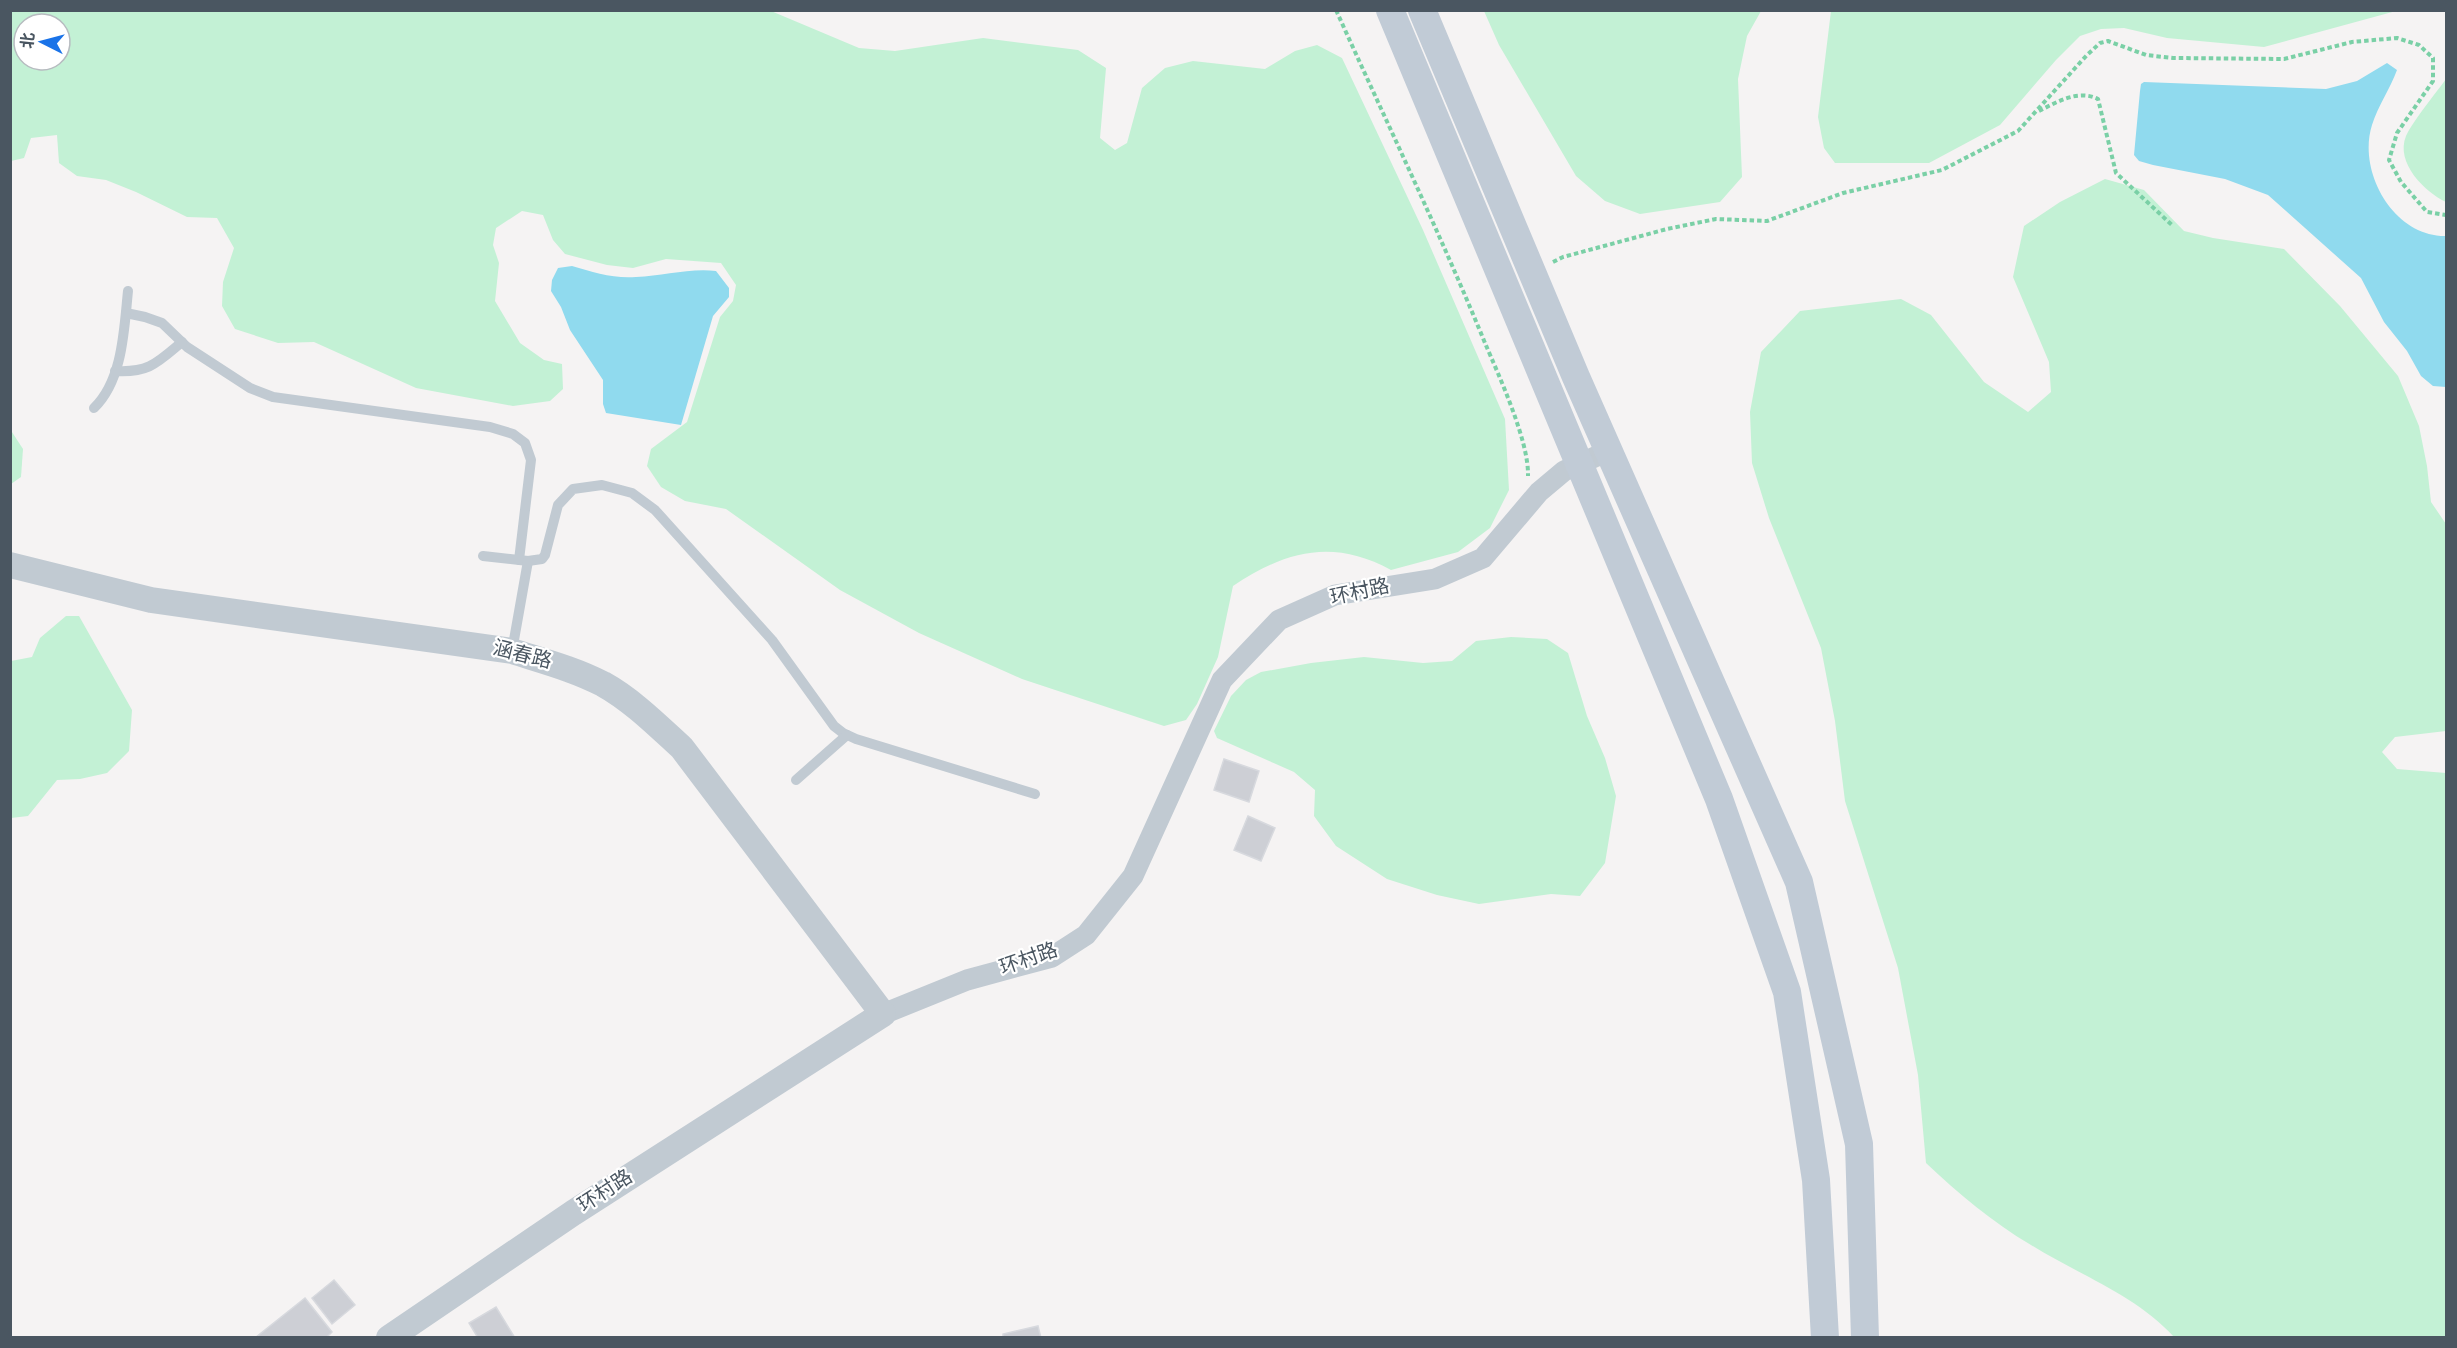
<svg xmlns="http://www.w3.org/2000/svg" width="2457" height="1348" font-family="Overpass,'Noto Sans SC',sans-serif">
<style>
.green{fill:#c3f1d5;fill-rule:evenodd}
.water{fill:#90daee}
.building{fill:#cdcfd5;stroke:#d7d9de;stroke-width:1.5}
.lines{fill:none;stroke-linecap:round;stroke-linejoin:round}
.path{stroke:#7ad0a6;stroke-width:4;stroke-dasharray:4.5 3;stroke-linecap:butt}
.service{stroke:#c1cad2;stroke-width:10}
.minor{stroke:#c1cad2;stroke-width:21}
.tertiary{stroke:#c1cad2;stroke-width:26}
.secondary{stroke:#c1cbd6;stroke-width:28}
.labels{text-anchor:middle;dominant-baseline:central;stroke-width:4.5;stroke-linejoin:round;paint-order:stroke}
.street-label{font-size:20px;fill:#4a5661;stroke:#fff}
</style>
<rect width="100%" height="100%" fill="#f5f3f3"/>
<g class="green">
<path d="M 11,10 L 771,11 L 859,48 L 895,51 L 983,38 L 1078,50 L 1106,68 L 1100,138 L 1115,150 L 1127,143 L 1142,88 L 1165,68 L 1193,61 L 1265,69 L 1295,51 L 1317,45 L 1342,58 L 1423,230 L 1505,419 L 1509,490 L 1490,528 L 1458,552 L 1391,570 C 1333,538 1285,551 1233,586 L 1218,657 L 1197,704 L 1186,720 L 1164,726 L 1022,679 L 919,633 L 840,590 L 726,509 L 685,501 L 661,487 L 647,466 L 651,449 L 687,422 L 720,317 L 733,301 L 736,285 L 721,263 L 666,259 L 633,268 L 607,265 L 565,254 L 553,240 L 543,215 L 522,211 L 496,228 L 493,245 L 499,263 L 495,301 L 520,343 L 544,360 L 562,364 L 563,389 L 550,401 L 513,406 L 416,388 L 314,342 L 278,343 L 235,329 L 222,306 L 223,282 L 234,248 L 217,218 L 187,217 L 136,192 L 106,180 L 77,176 L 59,163 L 57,135 L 31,138 L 24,158 L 11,161 ZM 24,24 L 60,24 L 60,60 L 24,60 Z"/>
<polygon points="1484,11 1761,11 1747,36 1738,79 1742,177 1720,202 1640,214 1605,201 1576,176 1499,45"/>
<polygon points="1831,11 1831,10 2396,11 2264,47 2167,38 2124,28 2101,29 2080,36 2056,60 2000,125 1929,163 1835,163 1824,148 1818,117"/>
<path d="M 2446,79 L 2446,202 C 2425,192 2395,163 2406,136 C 2412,122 2436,93 2446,79 Z"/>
<path d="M 2105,179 L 2144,190 L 2184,231 L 2213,238 L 2284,249 L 2340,306 L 2398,376 L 2419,426 L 2427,466 L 2431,502 L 2446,524 L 2446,731 L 2395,737 L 2382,752 L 2397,769 L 2446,773 L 2446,1337 L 2174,1337 C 2136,1295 2079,1275 2031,1245 C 1992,1222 1959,1194 1926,1163 L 1918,1075 L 1898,968 L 1845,801 L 1835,721 L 1821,648 L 1769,518 L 1752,463 L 1750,412 L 1761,352 L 1800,311 L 1901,299 L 1931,315 L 1984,382 L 2028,412 L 2051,392 L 2049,362 L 2013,277 L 2024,226 L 2060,202 Z"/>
<polygon points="10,429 23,449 21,477 11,484"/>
<polygon points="66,616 79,616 132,710 129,751 107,773 80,779 57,780 28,816 11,818 11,661 32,657 40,638"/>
<polygon points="1511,637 1547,639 1568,653 1587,716 1605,758 1616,796 1605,863 1580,896 1551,894 1479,904 1437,895 1387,879 1336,846 1314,816 1315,790 1294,772 1217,738 1214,731 1231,696 1246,680 1261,672 1311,663 1364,657 1423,663 1452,661 1476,641"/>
</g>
<g class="water">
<path d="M 2387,63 L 2397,70 C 2390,89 2378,106 2372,125 C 2357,172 2394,237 2446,236 L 2446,387 L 2433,386 L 2421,376 L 2407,351 L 2384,322 L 2361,278 L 2268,195 L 2225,179 L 2153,165 L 2139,161 L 2134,155 L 2140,91 L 2141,84 L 2144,82 L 2326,89 L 2357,81 Z"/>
<path d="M 572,266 C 593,272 614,279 636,277 C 663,276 689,268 716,271 L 729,288 L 729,297 L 713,316 L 681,425 L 606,413 L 603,404 L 603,380 L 570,330 L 561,307 L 551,291 L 552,280 L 558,268 Z"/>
</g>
<g class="building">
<polygon points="1224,759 1259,771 1249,802 1214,790"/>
<polygon points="1248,816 1275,828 1261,861 1234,850"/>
<polygon points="334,1280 355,1305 332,1324 312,1298"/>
<polygon points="305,1298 332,1332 326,1338 255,1338"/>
<polygon points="496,1307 515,1338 478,1338 469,1323"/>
<polygon points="1038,1326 1041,1338 1003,1338 1003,1334"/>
</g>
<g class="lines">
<g class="path">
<path d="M 1336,10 C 1386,121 1439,231 1485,343 C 1499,376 1529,441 1528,476"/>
<path d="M 2039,111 C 2057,102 2078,89 2098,99 L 2116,173 L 2173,226"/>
<polyline points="1553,262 1563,257 1667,229 1716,219 1767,221 1843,193 1942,170 2018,131 2087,55 2100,43 2108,41 2146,55 2173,58 2284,59 2352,42 2397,38 2419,45 2433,58 2433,81 2397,133 2389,160 2401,182 2427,212 2446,215"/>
</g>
<g class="service">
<polyline points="126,313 145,317 162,323 187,347 250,388 273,397 490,427 513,434 525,443 531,460 519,560"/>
<path d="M 115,371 C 149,373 157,363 182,342"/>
<path d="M 94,408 C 123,380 124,329 128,291"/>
<polyline points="483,556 528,561 542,559 545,555 558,505 573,489 602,485 632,493 655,510 772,640 834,726 843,733 856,739 1035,794"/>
<polyline points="512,651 528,561"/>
<polyline points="796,780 847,735"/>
</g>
<polyline class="minor" points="883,1014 967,980 1052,957 1086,935 1133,876 1222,680 1279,620 1335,595 1435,579 1483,558 1539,492 1564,471 1608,451"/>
<path class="tertiary" d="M 10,565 L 151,600 L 512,651 C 543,661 574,669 603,684 C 632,700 658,726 682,748 L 883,1014 L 573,1213 L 389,1338"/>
<g class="secondary">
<polyline points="1390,10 1719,799 1787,992 1816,1180 1825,1338"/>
<polyline points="1422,10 1576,377 1799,882 1859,1144 1865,1338"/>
</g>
</g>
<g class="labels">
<g class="street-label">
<text transform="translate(1360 593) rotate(-12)">环村路</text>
<text transform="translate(522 656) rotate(14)">涵春路</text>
<text transform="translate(1029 960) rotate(-19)">环村路</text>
<text transform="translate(606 1192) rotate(-33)">环村路</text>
</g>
</g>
<rect width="2457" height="1348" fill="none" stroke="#4a5661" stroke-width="24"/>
<g transform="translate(42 42) rotate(276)"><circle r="28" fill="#ffffff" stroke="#b7bbc0" stroke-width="1.5"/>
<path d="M0-4.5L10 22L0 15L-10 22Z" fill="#1a73e8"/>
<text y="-9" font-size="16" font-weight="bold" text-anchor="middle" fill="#4a5661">北</text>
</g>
</svg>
